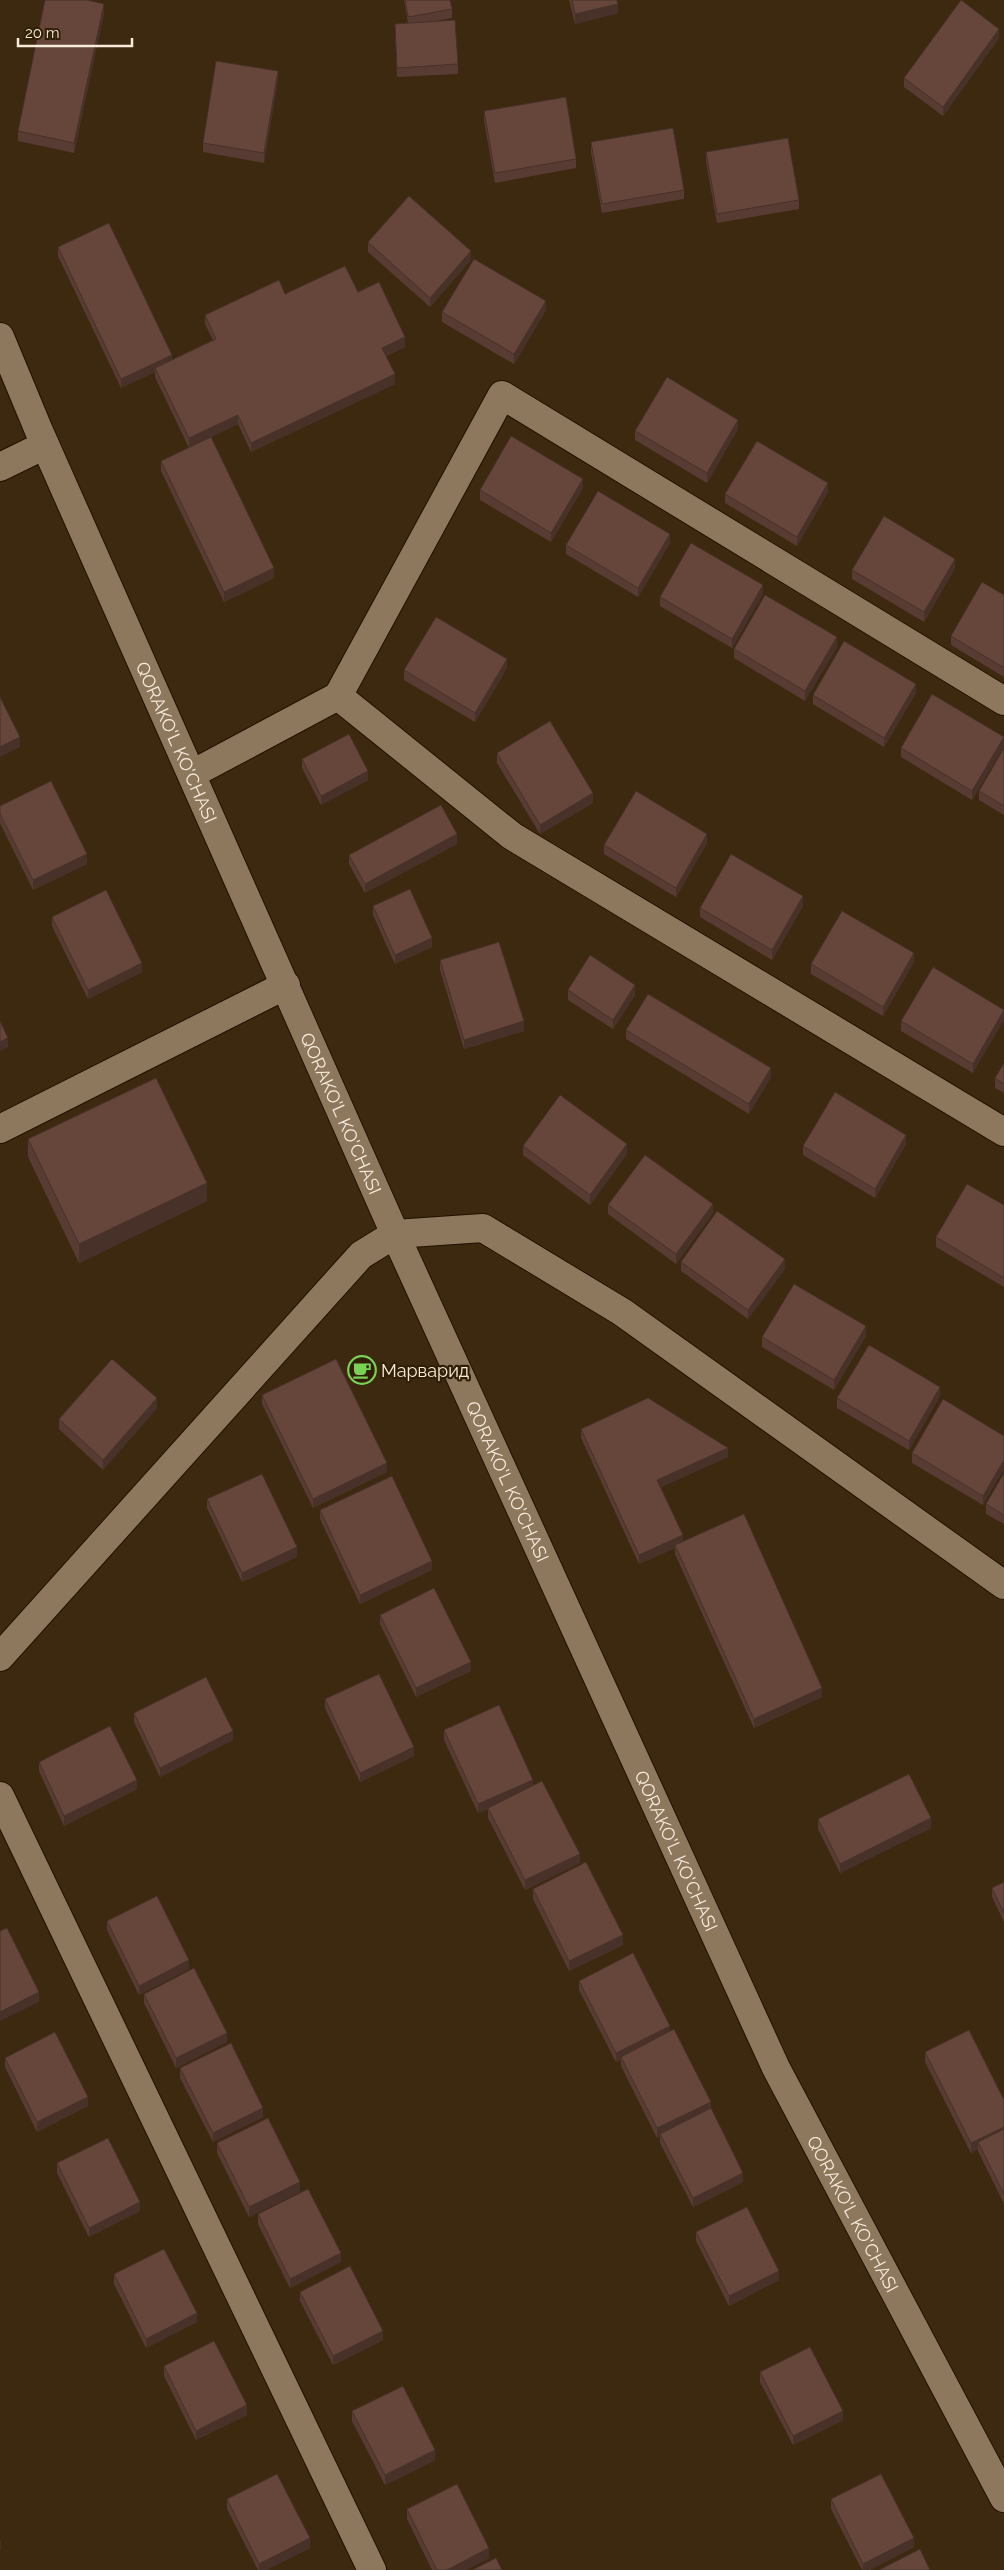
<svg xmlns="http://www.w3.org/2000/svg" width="1004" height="2570" font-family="Raleway,sans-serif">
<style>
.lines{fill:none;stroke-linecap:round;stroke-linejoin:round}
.minor-casing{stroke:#210;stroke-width:30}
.minor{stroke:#8e785d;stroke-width:28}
.wall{fill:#583c33}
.shaded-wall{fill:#473129}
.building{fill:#66463b;stroke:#473129}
.labels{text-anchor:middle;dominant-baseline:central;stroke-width:4.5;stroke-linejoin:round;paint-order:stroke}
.street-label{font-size:18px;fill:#f7ebdc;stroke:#312006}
.poi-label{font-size:18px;fill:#f7ebdc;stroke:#312006;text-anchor:start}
</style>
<rect width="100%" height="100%" fill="#3c2910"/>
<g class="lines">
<defs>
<g id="minor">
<path id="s1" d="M 0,337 L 39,431 L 395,1234 L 776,2068 L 1004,2498"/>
<polyline points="0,467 45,445"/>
<polyline points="338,696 502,395 1004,701"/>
<polyline points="192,774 338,696 512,836 1004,1132"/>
<polyline points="0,1129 286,985"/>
<polyline points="0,1657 361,1255 395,1234 483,1228 622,1312 1004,1585"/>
<polyline points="0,1796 372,2570"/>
</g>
</defs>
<use href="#minor" class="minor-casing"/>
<use href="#minor" class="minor"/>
</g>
<g class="wall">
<polygon points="404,0 450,0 452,9 452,18 436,21 458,64 458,74 397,77 395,24 408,23"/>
<polygon points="569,0 617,0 618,13 575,24"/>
<polygon points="104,13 74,153 18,141 18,131"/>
<polygon points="999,38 943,116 904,87 904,78"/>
<polygon points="278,80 264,163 203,152 203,143"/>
<polygon points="484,111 576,159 576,168 495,183 484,121"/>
<polygon points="591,142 684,190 684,199 602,213 591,152"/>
<polygon points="706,152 799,200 799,209 717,223 706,162"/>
<polygon points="368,242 471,260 430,307 368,252"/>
<polygon points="58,247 172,360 213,340 205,324 205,315 285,294 358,292 405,347 386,356 395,384 251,452 238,424 211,437 274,578 224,602 161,471 161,461 189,448 155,377 155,372 121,388 58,256"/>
<polygon points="546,310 514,364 442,322 442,312"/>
<polygon points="738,429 707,483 635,440 635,431"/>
<polygon points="583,488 551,542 480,500 480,490"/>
<polygon points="828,492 797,546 725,503 725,494"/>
<polygon points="670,543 638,597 566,554 566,545"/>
<polygon points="955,568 924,622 852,579 852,570"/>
<polygon points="763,594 732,648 660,606 660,597"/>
<polygon points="1004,595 1004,677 951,645 951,636"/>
<polygon points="837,647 805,701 734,658 734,649"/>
<polygon points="507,668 475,722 404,680 404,670"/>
<polygon points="916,693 884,747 813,704 813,695"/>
<polygon points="1004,746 972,800 901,757 901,748"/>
<polygon points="1004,748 1004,815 979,800 979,791"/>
<polygon points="497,753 593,803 540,834 497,763"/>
<polygon points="302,759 368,780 321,805 302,768"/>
<polygon points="0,806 87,864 33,890 0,823"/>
<polygon points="707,843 676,897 604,854 604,845"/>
<polygon points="457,844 365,893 349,864 349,855"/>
<polygon points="373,906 432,947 395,964 373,915"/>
<polygon points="803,906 772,960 700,917 700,908"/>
<polygon points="52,917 142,972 88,999 52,926"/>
<polygon points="440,960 524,1031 464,1049 440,970"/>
<polygon points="914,962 883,1016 811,974 811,964"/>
<polygon points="568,990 635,995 613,1029 568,1000"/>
<polygon points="1004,1010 973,1073 901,1031 901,1021"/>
<polygon points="626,1030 771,1077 749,1114 626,1039"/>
<polygon points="1004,1063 1004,1093 995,1088 995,1078"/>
<polygon points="28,1139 207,1201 79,1263 28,1157"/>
<polygon points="906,1144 875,1198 803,1155 803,1146"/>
<polygon points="523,1146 627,1154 590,1205 523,1155"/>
<polygon points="608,1205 713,1213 676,1264 608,1214"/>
<polygon points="1004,1205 1004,1287 936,1247 936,1237"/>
<polygon points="681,1262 785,1269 748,1319 681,1271"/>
<polygon points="866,1336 834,1390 762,1347 762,1337"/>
<polygon points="262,1395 387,1472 313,1508 262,1404"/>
<polygon points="940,1396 909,1450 837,1408 837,1398"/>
<polygon points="157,1408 103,1470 59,1429 59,1419"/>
<polygon points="581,1429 728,1457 661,1487 683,1541 822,1697 754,1728 675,1554 675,1548 639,1564 581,1438"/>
<polygon points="1004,1436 983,1505 912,1463 912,1453"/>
<polygon points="1004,1473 1004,1524 986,1514 986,1504"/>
<polygon points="207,1499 297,1557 242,1582 207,1508"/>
<polygon points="320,1510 432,1570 360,1604 320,1519"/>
<polygon points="380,1615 471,1671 416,1697 380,1624"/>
<polygon points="325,1699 414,1756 360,1782 325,1708"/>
<polygon points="134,1713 233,1740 160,1777 134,1722"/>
<polygon points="444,1730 533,1785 580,1863 525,1890 488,1818 488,1809 478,1813 444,1740"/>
<polygon points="39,1762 137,1789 64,1826 39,1771"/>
<polygon points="818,1819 931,1828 840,1873 818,1829"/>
<polygon points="1004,1882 1004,1922 992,1897 992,1888"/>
<polygon points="533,1889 623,1945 569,1971 533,1899"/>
<polygon points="107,1921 189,1969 139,1995 107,1930"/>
<polygon points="579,1981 670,2031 711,2109 743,2182 693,2207 660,2143 660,2136 657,2138 621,2066 621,2060 616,2062 579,1990"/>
<polygon points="144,1994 227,2042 176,2068 144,2003"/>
<polygon points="925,2052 1004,2100 1004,2204 978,2151 978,2149 971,2153 925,2062"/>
<polygon points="5,2058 88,2106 37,2132 5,2067"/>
<polygon points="180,2068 263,2117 213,2142 180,2078"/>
<polygon points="217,2143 300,2192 249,2217 217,2153"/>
<polygon points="57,2163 140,2211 89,2237 57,2173"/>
<polygon points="258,2214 341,2262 290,2288 258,2224"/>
<polygon points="696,2232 779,2280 729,2306 696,2241"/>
<polygon points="114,2274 197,2322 146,2348 114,2284"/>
<polygon points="300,2292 383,2340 333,2365 300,2301"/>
<polygon points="164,2366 247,2415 196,2440 164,2376"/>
<polygon points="760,2372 843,2420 793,2445 760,2382"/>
<polygon points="352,2411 435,2460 385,2485 352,2421"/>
<polygon points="227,2499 310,2548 266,2570 258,2570 227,2509"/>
<polygon points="831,2499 914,2547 870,2570 862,2570 831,2509"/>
<polygon points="407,2509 489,2558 465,2570 432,2570 407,2519"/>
</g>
<g class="shaded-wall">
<polygon points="104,4 104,13 74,153 74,143"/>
<polygon points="618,4 618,13 575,24 575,14"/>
<polygon points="999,29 999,38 943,116 943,107"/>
<polygon points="278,71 278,80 264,163 264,153"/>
<polygon points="471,251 471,260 430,307 430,298"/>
<polygon points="546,301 546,310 514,364 514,354"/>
<polygon points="405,337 405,347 382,357 382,348"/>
<polygon points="172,355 172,364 155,368 155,372 121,388 121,379"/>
<polygon points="395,374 395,384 251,452 251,443"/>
<polygon points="238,415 238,424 189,448 189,438"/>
<polygon points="738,420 738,429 707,483 707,473"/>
<polygon points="583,479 583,488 551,542 551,533"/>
<polygon points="828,483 828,492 797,546 797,537"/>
<polygon points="670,534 670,543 638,597 638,588"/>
<polygon points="955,559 955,568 924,622 924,612"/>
<polygon points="274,568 274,578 224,602 224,592"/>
<polygon points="763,585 763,594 732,648 732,639"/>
<polygon points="837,637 837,647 805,701 805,691"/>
<polygon points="507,659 507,668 475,722 475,713"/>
<polygon points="916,684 916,693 884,747 884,738"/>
<polygon points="20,737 20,747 0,757 0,747"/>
<polygon points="1004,737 1004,746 972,800 972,791"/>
<polygon points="368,771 368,780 321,805 321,796"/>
<polygon points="593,793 593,803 540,834 540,825"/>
<polygon points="457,834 457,844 365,893 365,884"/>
<polygon points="707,834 707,843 676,897 676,888"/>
<polygon points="87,854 87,864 33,890 33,880"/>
<polygon points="803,896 803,906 772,960 772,950"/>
<polygon points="432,938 432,947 395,964 395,955"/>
<polygon points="914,953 914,962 883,1016 883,1007"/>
<polygon points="142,963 142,972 88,999 88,990"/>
<polygon points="635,985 635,995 613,1029 613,1020"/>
<polygon points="1004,1010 1004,1020 973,1073 973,1064"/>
<polygon points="524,1021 524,1031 464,1049 464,1040"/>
<polygon points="8,1038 8,1047 0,1051 0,1042"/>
<polygon points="771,1068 771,1077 749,1114 749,1104"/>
<polygon points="906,1135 906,1144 875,1198 875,1189"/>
<polygon points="627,1144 627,1154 590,1205 590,1195"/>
<polygon points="207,1183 207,1201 79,1263 79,1244"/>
<polygon points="713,1204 713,1213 676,1264 676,1254"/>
<polygon points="785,1259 785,1269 748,1319 748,1310"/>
<polygon points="866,1326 866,1336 834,1390 834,1380"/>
<polygon points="940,1387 940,1396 909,1450 909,1441"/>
<polygon points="157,1398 157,1408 103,1470 103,1460"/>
<polygon points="728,1448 728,1457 657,1489 657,1480"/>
<polygon points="1004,1460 1004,1469 983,1505 983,1496"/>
<polygon points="387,1463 387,1472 313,1508 313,1499"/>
<polygon points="683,1535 683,1544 675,1545 675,1548 639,1564 639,1555"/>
<polygon points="297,1547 297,1557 242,1582 242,1573"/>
<polygon points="432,1561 432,1570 360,1604 360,1595"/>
<polygon points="471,1662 471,1671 416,1697 416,1688"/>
<polygon points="822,1688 822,1697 754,1728 754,1719"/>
<polygon points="233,1731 233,1740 160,1777 160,1768"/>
<polygon points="414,1747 414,1756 360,1782 360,1773"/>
<polygon points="137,1780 137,1789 64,1826 64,1816"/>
<polygon points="533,1780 533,1789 478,1813 478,1804"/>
<polygon points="931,1818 931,1828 840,1873 840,1864"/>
<polygon points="580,1854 580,1863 525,1890 525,1880"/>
<polygon points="623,1935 623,1945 569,1971 569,1961"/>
<polygon points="189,1960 189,1969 139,1995 139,1986"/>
<polygon points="39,1992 39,2002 0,2021 0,2012"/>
<polygon points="670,2026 670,2036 621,2057 621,2060 616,2062 616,2053"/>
<polygon points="227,2033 227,2042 176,2068 176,2058"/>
<polygon points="88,2097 88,2106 37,2132 37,2122"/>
<polygon points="711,2102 711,2112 660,2134 660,2136 657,2138 657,2128"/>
<polygon points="263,2108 263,2117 213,2142 213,2133"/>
<polygon points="1004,2127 1004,2136 978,2142 978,2149 971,2153 971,2143"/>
<polygon points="743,2173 743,2182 693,2207 693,2198"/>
<polygon points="300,2182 300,2192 249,2217 249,2207"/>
<polygon points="140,2202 140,2211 89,2237 89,2228"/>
<polygon points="341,2253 341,2262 290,2288 290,2279"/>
<polygon points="779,2271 779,2280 729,2306 729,2296"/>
<polygon points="197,2313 197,2322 146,2348 146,2339"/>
<polygon points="383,2331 383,2340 333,2365 333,2356"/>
<polygon points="247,2405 247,2415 196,2440 196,2431"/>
<polygon points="843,2411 843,2420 793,2445 793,2436"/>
<polygon points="435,2450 435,2460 385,2485 385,2475"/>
<polygon points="310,2538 310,2548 266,2570 259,2570 259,2564"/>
<polygon points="914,2538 914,2547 870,2570 863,2570 863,2564"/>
<polygon points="0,2541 1,2541 1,2550 0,2551"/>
<polygon points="489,2548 489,2558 465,2570 447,2570"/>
</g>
<g class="building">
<polygon points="45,0 87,0 104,4 74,143 18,131"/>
<polygon points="405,0 450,0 452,9 408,17"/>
<polygon points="572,0 617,0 618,4 575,14"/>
<polygon points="961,0 999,29 943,107 904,78"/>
<polygon points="455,20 458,64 397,68 395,24"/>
<polygon points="216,61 278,71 264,153 203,143"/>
<polygon points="566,97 576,159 495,173 484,111"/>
<polygon points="673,128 684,190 602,204 591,142"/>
<polygon points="788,138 799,200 717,214 706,152"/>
<polygon points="409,196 471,251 430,298 368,242"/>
<polygon points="109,223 172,355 121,379 58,247"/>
<polygon points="474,259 546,301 514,354 442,312"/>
<polygon points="345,266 358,292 379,282 405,337 382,348 395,374 251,443 238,415 189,438 155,368 216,339 205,315 279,280 285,294"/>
<polygon points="667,377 738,420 707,473 635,431"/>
<polygon points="511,436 583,479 551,533 480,490"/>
<polygon points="211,437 274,568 224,592 161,461"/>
<polygon points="757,441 828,483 797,537 725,494"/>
<polygon points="598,491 670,534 638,588 566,545"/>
<polygon points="884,516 955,559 924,612 852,570"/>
<polygon points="691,543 763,585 732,639 660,597"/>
<polygon points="982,582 1004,595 1004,668 951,636"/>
<polygon points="765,595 837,637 805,691 734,649"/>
<polygon points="436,617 507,659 475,713 404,670"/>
<polygon points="844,641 916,684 884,738 813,695"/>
<polygon points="932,694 1004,737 972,791 901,748"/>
<polygon points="0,697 20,737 0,747"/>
<polygon points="550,721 593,793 540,825 497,753"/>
<polygon points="349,734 368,771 321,796 302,759"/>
<polygon points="1004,748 1004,806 979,791"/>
<polygon points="51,781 87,854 33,880 0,814 0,806"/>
<polygon points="636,791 707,834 676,888 604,845"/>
<polygon points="441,805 457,834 365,884 349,855"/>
<polygon points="731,854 803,896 772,950 700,908"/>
<polygon points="410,889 432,938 395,955 373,906"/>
<polygon points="106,890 142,963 88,990 52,917"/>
<polygon points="842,911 914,953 883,1007 811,964"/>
<polygon points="499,942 524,1021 464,1040 440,960"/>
<polygon points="590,955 635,985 613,1020 568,990"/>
<polygon points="933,967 1004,1010 973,1064 901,1021"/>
<polygon points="648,994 771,1068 749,1104 626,1030"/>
<polygon points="0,1021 8,1038 0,1042"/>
<polygon points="1004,1063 1004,1084 995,1078"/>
<polygon points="156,1078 207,1183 79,1244 28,1139"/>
<polygon points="835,1092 906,1135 875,1189 803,1146"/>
<polygon points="560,1095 627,1144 590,1195 523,1146"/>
<polygon points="645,1155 713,1204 676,1254 608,1205"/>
<polygon points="967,1184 1004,1205 1004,1278 936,1237"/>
<polygon points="717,1211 785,1259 748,1310 681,1262"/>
<polygon points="794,1284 866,1326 834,1380 762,1337"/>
<polygon points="869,1345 940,1387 909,1441 837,1398"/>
<polygon points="112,1359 157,1398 103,1460 59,1419"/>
<polygon points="336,1359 387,1463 313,1499 262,1395"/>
<polygon points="648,1398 728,1448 657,1480 683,1535 639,1555 581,1429"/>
<polygon points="943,1399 1004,1436 1004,1460 983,1496 912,1453"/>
<polygon points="1004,1473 1004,1515 986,1504"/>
<polygon points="262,1474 297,1547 242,1573 207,1499"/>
<polygon points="392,1476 432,1561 360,1595 320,1510"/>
<polygon points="744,1514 822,1688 754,1719 675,1545"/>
<polygon points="434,1588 471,1662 416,1688 380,1615"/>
<polygon points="379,1674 414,1747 360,1773 325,1699"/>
<polygon points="206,1677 233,1731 160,1768 134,1713"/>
<polygon points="499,1705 533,1780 478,1804 444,1730"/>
<polygon points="110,1726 137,1780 64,1816 39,1762"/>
<polygon points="909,1774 931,1818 840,1864 818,1819"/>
<polygon points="542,1781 580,1854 525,1880 488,1808"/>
<polygon points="586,1862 623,1935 569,1961 533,1889"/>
<polygon points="1004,1882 1004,1913 992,1888"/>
<polygon points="157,1896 189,1960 139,1986 107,1921"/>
<polygon points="7,1928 39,1992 0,2012 0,1931"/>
<polygon points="633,1953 670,2026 616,2053 579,1981"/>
<polygon points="194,1968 227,2033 176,2058 144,1994"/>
<polygon points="674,2029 711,2102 657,2128 621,2057"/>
<polygon points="969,2030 1004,2100 1004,2127 971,2143 925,2052"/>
<polygon points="55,2032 88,2097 37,2122 5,2058"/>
<polygon points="231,2043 263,2108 213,2133 180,2068"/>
<polygon points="711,2108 743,2173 693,2198 660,2134"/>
<polygon points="268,2118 300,2182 249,2207 217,2143"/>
<polygon points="1004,2129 1004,2194 978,2142"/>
<polygon points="108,2138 140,2202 89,2228 57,2163"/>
<polygon points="308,2189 341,2253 290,2279 258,2214"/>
<polygon points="747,2207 779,2271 729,2296 696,2232"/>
<polygon points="164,2249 197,2313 146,2339 114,2274"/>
<polygon points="350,2266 383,2331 333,2356 300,2292"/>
<polygon points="214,2341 247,2405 196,2431 164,2366"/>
<polygon points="810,2347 843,2411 793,2436 760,2372"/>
<polygon points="403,2386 435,2450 385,2475 352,2411"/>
<polygon points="277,2474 310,2538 259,2564 227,2499"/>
<polygon points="881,2474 914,2538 863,2564 831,2499"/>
<polygon points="457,2484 489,2548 447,2570 437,2570 407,2509"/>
<polygon points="920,2549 930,2570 879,2570"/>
<polygon points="496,2558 502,2570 472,2570"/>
</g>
<defs>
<symbol id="cafe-ring" viewBox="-11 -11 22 22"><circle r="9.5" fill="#312006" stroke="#7ad156" stroke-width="1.5"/><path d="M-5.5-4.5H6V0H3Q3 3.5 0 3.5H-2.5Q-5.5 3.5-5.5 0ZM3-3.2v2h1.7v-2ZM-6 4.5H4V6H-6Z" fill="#7ad156"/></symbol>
</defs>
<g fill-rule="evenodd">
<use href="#cafe-ring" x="346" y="1354" width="32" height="32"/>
</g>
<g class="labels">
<g class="street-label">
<text stroke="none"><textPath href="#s1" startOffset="442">QORAKO'L KO'CHASI</textPath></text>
<text stroke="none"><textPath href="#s1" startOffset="848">QORAKO'L KO'CHASI</textPath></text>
<text stroke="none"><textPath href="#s1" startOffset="1252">QORAKO'L KO'CHASI</textPath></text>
<text stroke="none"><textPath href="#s1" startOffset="1658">QORAKO'L KO'CHASI</textPath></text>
<text stroke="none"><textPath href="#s1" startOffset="2062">QORAKO'L KO'CHASI</textPath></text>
</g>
<g class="poi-label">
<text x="381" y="1370">Марварид</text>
</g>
</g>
<path d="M18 38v8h114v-8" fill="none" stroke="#f7ebdc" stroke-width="2.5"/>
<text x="25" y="38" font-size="15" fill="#f7ebdc" stroke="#312006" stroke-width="4" paint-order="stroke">20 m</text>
</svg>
